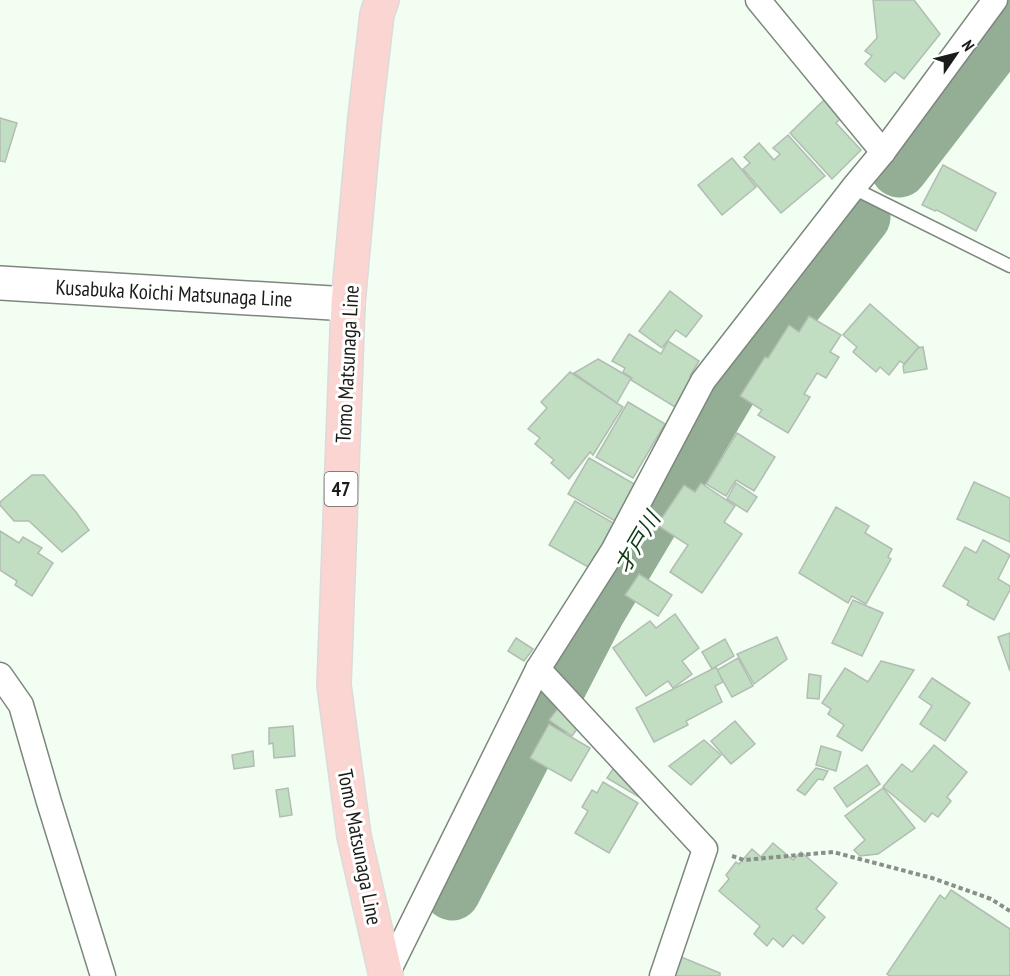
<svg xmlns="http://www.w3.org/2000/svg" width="1010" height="976" font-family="'PT Sans Narrow','Noto Sans JP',sans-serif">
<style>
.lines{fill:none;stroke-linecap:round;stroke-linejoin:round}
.river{stroke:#93ae94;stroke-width:57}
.building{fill:#c1dec3;stroke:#b1bcb2;stroke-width:1.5}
.service-casing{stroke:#7d877e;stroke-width:15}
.minor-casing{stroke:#7d877e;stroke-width:27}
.secondary-casing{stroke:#7d877e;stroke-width:36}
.primary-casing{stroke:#dadbda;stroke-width:36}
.path{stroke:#899089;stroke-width:4;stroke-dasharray:4.5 3;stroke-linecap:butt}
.service{stroke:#fff;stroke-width:12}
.minor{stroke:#fff;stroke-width:24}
.secondary{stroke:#fff;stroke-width:33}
.primary{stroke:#fbd5d1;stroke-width:33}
.labels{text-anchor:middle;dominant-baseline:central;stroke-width:6;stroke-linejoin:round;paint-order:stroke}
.shield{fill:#fff;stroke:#5e605e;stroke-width:1.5}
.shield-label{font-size:20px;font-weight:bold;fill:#191c19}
.street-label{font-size:21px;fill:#191c19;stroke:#fff}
.water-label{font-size:22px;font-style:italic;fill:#0f3b16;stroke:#fff}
</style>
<rect width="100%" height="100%" fill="#f3fef3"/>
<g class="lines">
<g class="river">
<polyline points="899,169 1010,25"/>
<polyline points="452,892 597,611 733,382 862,217"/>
</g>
</g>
<g class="building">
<polygon points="873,0 914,0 940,34 904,79 895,72 885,82 865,64 872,56 865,51 877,38"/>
<polygon points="824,100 841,118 836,123 861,150 832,179 790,133"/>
<polygon points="0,118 17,123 5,162 0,161"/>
<polygon points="788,135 825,176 781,213 743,169 750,163 744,157 759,143 774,160 780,154 773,148"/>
<polygon points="732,158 756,187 722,215 698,185"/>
<polygon points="943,165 996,193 976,231 937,210 935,211 922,205"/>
<polygon points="670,291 702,316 686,337 676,330 662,348 639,331"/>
<polygon points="870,304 919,347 904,364 900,361 889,375 880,367 876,372 853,352 857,347 843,335"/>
<polygon points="809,316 841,335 830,352 839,357 826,378 817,373 804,394 810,397 788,433 758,415 762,410 740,396 765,357 768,358 789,325 799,332"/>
<polygon points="629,334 661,354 668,341 699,361 690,376 693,378 675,407 631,380 632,378 623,372 625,368 612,361"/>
<polygon points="923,347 927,369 904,373 903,366 918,348"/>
<polygon points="598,359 631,378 617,403 574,373"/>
<polygon points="570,372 623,407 593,455 590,452 569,479 551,463 554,460 535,444 540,438 528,429 547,408 541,402"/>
<polygon points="628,402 665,424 633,478 596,457"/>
<polygon points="737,433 775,457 754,491 736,480 726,496 706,484"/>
<polygon points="589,458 636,485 615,521 568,494"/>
<polygon points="32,475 44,475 76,512 89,530 62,552 29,521 14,521 0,505 0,502"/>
<polygon points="974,482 1010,498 1010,542 957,519"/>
<polygon points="701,483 735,506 724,522 742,534 702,593 670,572 688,545 657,525 684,485 695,492"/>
<polygon points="736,483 757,497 747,512 727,499"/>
<polygon points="575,501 615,524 590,568 549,545"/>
<polygon points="836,507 869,526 865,533 892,549 888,557 891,559 866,604 852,596 848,603 799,573"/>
<polygon points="0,531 19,543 23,537 42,548 38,553 53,563 32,596 15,585 17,581 0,570"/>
<polygon points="983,540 1010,555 998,579 1010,586 1010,590 994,620 967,605 969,601 943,586 965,547 976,553"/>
<polygon points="639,574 672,595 658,616 625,595"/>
<polygon points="853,600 883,613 862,656 832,643"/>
<polygon points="675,614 699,648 682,661 692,674 673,688 668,681 646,696 613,648 650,621 656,628"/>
<polygon points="1010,633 1010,671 998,637"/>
<polygon points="777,637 787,659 754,684 737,654"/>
<polygon points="516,638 533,649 524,661 508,651"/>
<polygon points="725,639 734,656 712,669 702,652"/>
<polygon points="738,658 753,686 732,697 717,670"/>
<polygon points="881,661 914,670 862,751 837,736 844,725 828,714 831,709 822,703 845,668 868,682"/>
<polygon points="716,667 723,682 715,686 722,702 686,721 688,725 654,742 636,708"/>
<polygon points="809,674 821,676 819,699 807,698"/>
<polygon points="932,678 970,703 945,741 920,724 932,706 919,697"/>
<polygon points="559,707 582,722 572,736 549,720"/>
<polygon points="735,721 755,744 731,764 711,741"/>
<polygon points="549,724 590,748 571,781 530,758"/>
<polygon points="293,726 295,756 274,758 273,743 269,744 269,728"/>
<polygon points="704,740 721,755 691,785 669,766"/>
<polygon points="934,745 967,772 947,797 951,801 938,817 932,813 925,822 883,787 902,764 912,772"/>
<polygon points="821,746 841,752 836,771 816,765"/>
<polygon points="253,751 254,766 234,769 232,755"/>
<polygon points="619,760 650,778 639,797 607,778"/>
<polygon points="867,765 880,784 847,807 834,788"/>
<polygon points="816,768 828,771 823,780 818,779 805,795 797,790"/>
<polygon points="603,782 638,803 609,853 575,833 588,811 582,807 592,790 597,793"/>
<polygon points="288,788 292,815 280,817 276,790"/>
<polygon points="883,788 915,828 878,854 860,856 854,850 865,840 845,816"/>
<polygon points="773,843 793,860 801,852 837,883 816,909 825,917 803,944 793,935 783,947 773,938 767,946 754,934 760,926 719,891 729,879 726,875 736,862 739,864 752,849 761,857"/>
<polygon points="951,890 1010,929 1010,976 890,976 887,974 940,895 945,899"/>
<polygon points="674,954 720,973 720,976 666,976"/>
</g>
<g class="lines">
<defs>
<polyline id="service" points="853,188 1010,266"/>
<g id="minor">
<polyline points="758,0 883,152"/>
<polyline points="538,669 705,849 662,976"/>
<polyline points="0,675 21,705 49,802 103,976"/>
<polyline points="386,976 538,669 613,551 703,381 853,188 883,152 995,0"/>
</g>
<polyline id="secondary" points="0,283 348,304"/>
<polyline id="primary" points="382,0 377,14 365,117 348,304 334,685 354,836 386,976"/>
</defs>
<use href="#service" class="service-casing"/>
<use href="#minor" class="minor-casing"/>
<use href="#secondary" class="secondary-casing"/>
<use href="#primary" class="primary-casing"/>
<polyline class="path" points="732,856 744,860 833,852 932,878 991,899 1010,911"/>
<use href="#service" class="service"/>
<use href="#minor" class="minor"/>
<use href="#secondary" class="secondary"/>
<use href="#primary" class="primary"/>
</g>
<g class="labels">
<rect class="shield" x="324.5" y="472" width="33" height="34" rx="4.5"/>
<g class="shield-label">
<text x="341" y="489">47</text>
</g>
<g class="street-label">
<text transform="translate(174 293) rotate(3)">Kusabuka Koichi Matsunaga Line</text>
<text transform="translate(347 364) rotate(-87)">Tomo Matsunaga Line</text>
<text transform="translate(360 847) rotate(79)">Tomo Matsunaga Line</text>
</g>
<g class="water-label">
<text transform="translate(637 542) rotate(-59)">才戸川</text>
</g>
</g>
<g transform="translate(956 54) rotate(55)" stroke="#ffffff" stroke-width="4.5" paint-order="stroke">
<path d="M0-4.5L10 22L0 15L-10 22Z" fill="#191c19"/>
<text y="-9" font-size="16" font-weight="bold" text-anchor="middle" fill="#191c19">N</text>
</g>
</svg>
